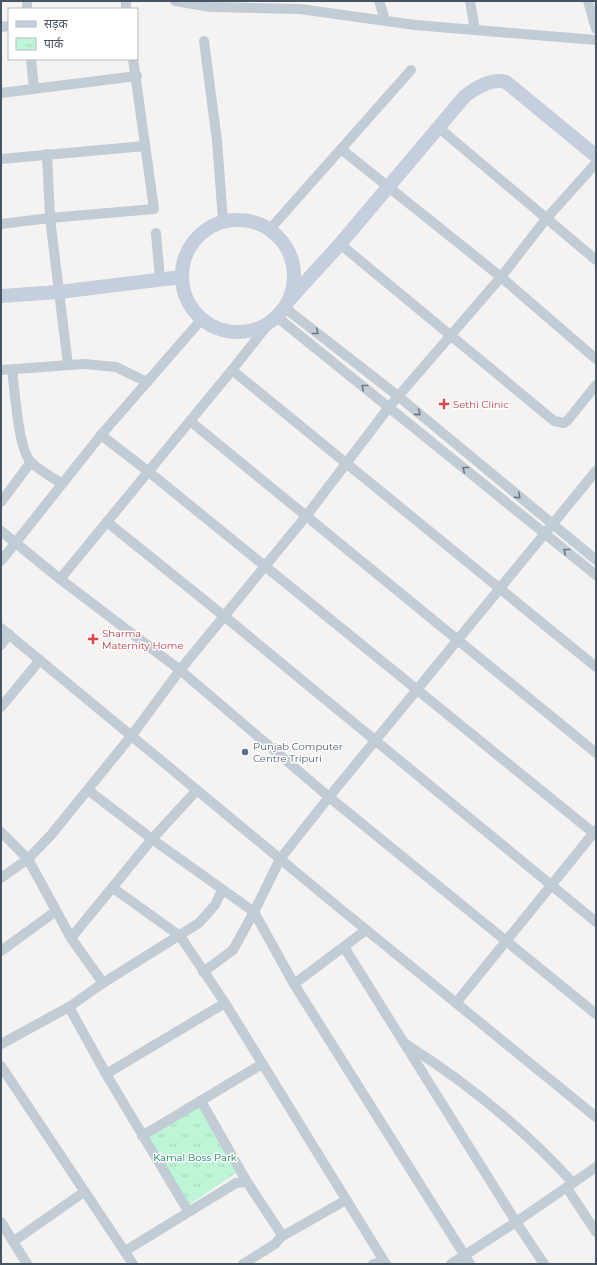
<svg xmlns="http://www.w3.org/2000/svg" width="597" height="1265" font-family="Montserrat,'Noto Sans Devanagari',sans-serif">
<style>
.park{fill:url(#park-tufts)}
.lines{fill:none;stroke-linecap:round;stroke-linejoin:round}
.street{stroke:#c2ccd5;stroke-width:10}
.secondary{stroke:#c4cedd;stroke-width:14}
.oneway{stroke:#6c7885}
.health-dot{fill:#e0444e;stroke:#fff;stroke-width:1.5}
.service-dot{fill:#5c6f8a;stroke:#fff;stroke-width:1.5}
.labels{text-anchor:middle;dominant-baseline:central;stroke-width:3;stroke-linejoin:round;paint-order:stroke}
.health-label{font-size:10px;fill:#be3a42;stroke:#fff;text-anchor:start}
.service-label{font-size:10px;fill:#4e5e75;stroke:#fff;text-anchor:start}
.park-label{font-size:10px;fill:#0c834f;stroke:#fff}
</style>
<defs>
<pattern id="park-tufts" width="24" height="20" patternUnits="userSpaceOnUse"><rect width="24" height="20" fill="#bef5d7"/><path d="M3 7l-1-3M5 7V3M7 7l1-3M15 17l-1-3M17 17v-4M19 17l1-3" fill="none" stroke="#a5d4bb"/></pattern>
</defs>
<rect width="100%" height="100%" fill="#f5f3f2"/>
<polygon class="park" points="201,1101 243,1168 186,1207 142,1136"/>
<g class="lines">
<g class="street">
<polyline points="27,1 27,9"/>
<polyline points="126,1 126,9"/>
<polyline points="175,1 211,7 300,9 415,25 596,40"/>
<polyline points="379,1 385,20"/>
<polyline points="470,1 475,30"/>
<polyline points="588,1 596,29"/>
<polyline points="1,27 9,26"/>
<polyline points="204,41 217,141 223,221"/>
<polyline points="31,59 34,89"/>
<polyline points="1,93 137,76"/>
<polyline points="439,128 596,260"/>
<polyline points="341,149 411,70"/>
<polyline points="47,154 50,218 68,365"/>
<polyline points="1,159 145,146"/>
<polyline points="1,224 50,218 154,209 133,59"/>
<polyline points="270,229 341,149 501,277 596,359"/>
<polyline points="156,233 160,280"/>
<polyline points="340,244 554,421 564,423 568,420 596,385"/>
<polyline points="285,308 398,396 596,560"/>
<polyline points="277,317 596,575"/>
<polyline points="270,322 232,370 596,667"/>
<polyline points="1,370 84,364 116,367 147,382"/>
<path d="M 12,370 C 15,390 18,450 31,462 C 40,471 52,477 62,484"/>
<polyline points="190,421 596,753"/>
<polyline points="101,435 149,472 596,835"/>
<polyline points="1,502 31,462"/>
<polyline points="107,522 224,616 596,922"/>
<polyline points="1,531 60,579 180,670 329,797 596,1014"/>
<polyline points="1,561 101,435 201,320"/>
<polyline points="60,579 232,370"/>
<polyline points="1,628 337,906 596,1117"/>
<polyline points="1,645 9,634"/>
<polyline points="1,707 40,660"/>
<polyline points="88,790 152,839 254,912 294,984 470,1264"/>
<polyline points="1,832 28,859 71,938 103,983"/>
<polyline points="1,878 28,859 51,835 132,735 180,670 307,515 389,407 501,277 546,219 596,163"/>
<polyline points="113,888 180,936 225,1003 384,1261"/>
<polyline points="71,938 152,839 197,790"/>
<polyline points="344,947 516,1222 544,1264"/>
<polyline points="1,951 56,911"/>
<polyline points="203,972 233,950 254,912 280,859 329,797 596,471"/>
<polyline points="294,984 366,930"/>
<polyline points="456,1003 596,830"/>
<polyline points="69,1007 106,1074 188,1211"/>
<path d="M 404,1043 C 466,1082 524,1129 573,1183"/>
<polyline points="1,1044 69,1007 103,983 199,923 215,905 222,890"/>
<polyline points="1,1066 133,1264"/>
<polyline points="106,1074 225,1003"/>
<polyline points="201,1101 247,1182 280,1232 281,1237 275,1244 243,1264"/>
<polyline points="142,1136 262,1064"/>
<polyline points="567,1188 596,1232"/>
<polyline points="1,1222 27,1264"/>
<polyline points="281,1237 346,1200"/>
<polyline points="14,1241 84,1192"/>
<polyline points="125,1251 236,1183 247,1182"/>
<polyline points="373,1264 384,1261 386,1264"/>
<polyline points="451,1264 516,1222 596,1167"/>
</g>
<g class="secondary">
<circle cx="238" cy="276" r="56"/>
<polyline points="1,296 59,292 181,277"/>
<path d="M 290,299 L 340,244 L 465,96 C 477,87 492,78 506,82 L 596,156"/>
</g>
</g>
<defs><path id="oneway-chevron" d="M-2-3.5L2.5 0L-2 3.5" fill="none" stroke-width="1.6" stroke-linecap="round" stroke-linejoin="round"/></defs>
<g class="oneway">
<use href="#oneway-chevron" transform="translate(316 332) rotate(38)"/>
<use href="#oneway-chevron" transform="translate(364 387) rotate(-141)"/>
<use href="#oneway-chevron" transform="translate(418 413) rotate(40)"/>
<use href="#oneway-chevron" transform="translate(465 469) rotate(-141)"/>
<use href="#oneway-chevron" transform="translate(518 496) rotate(40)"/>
<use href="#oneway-chevron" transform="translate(566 551) rotate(-141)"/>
</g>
<g class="health-dot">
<path d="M442 398h4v4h4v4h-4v4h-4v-4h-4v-4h4z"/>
<path d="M91 633h4v4h4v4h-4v4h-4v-4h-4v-4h4z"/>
</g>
<circle class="service-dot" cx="245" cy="752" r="4"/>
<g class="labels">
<g class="health-label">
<text x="453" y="404">Sethi Clinic</text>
<text x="102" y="633">Sharma<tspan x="102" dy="12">Maternity Home</tspan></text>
</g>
<g class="service-label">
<text x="253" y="746">Punjab Computer<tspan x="253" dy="12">Centre Tripuri</tspan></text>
</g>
<g class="park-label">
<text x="195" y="1157">Kamal Boss Park</text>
</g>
</g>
<rect width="597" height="1265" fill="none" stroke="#475463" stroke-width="4"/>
<rect x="8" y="8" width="130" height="52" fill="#ffffff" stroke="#b5bbc1"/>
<rect x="16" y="21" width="20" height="6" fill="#c4cedd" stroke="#b5bbc1"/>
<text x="44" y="28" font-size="12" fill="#475463">सड़क</text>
<rect x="16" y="38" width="20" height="12" fill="url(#park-tufts)" stroke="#b5bbc1"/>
<text x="44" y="48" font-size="12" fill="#475463">पार्क</text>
</svg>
